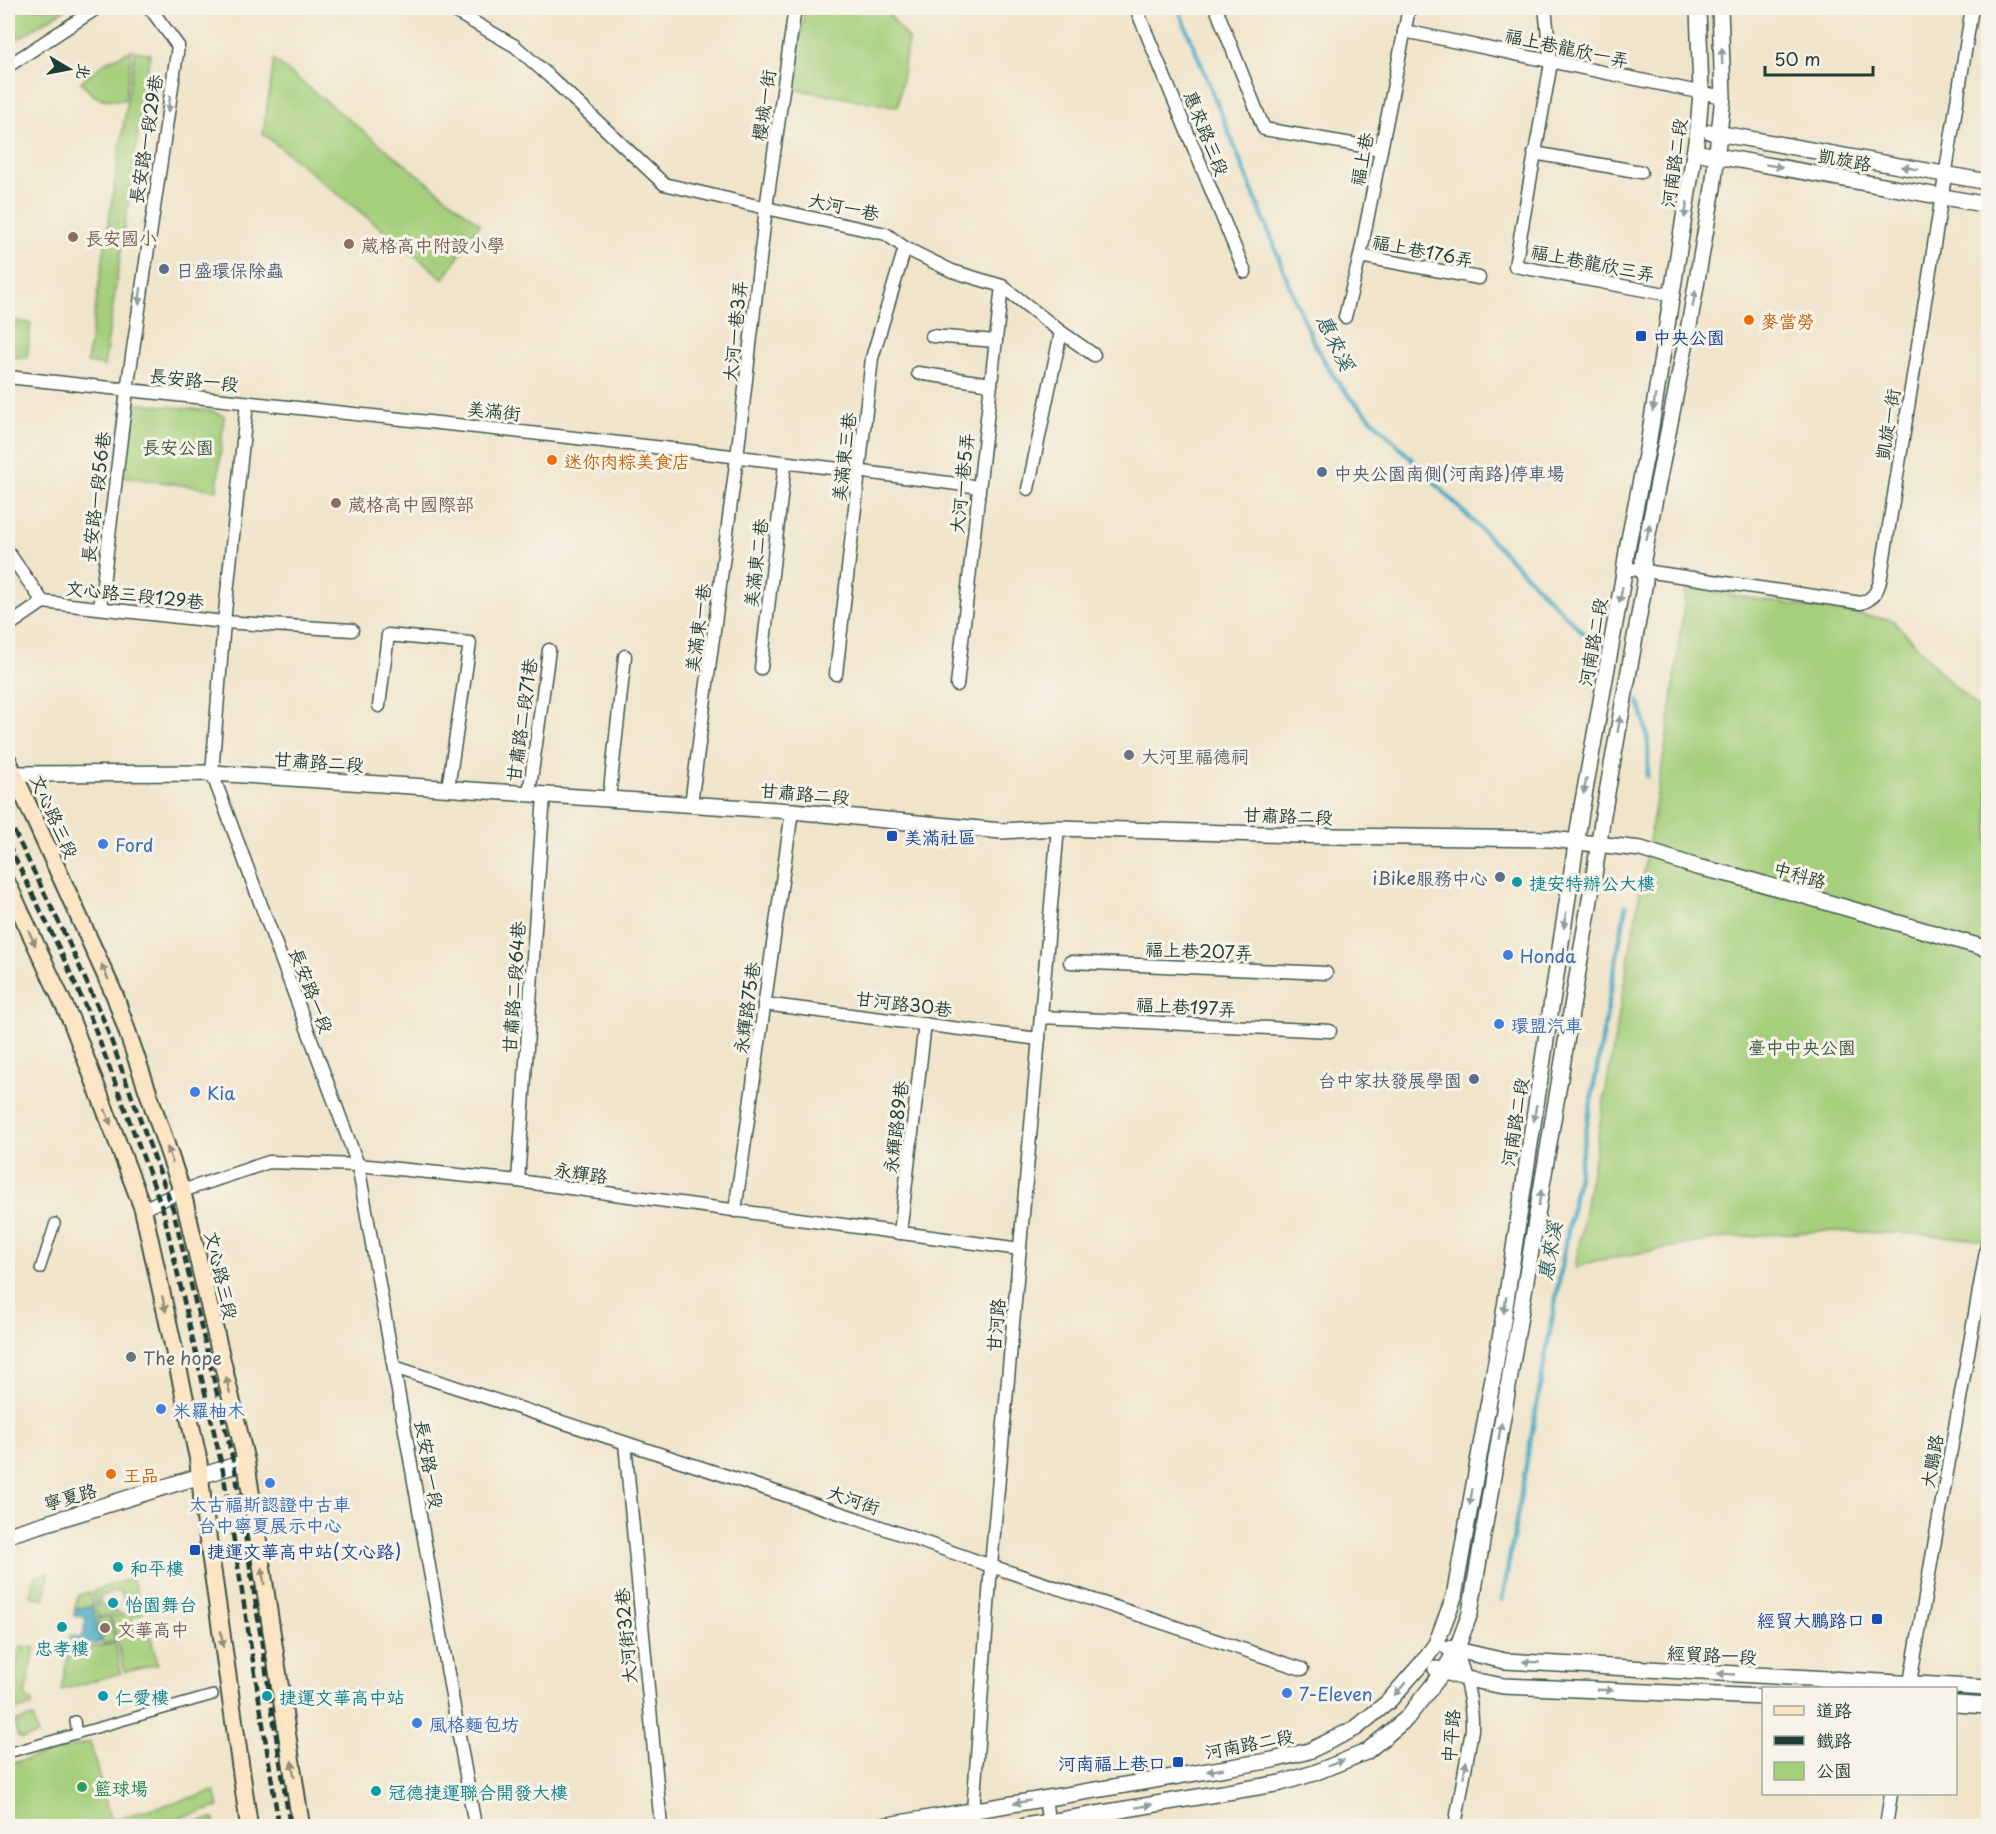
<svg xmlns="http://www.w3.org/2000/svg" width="1996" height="1834" font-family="'Playpen Sans','LXGW WenKai TC',sans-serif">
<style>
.green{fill:#a5cf7b;stroke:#628658;stroke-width:1.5}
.water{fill:#42a8c2;stroke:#30727b;stroke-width:1.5}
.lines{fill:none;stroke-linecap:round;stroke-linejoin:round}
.stream{stroke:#42a8c2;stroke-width:4.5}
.pedestrian-casing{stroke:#3e564a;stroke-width:12}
.minor-casing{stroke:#3e564a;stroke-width:15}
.tertiary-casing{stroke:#3e564a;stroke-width:18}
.secondary-casing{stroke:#3e564a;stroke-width:20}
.pedestrian{stroke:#fff;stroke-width:9}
.minor{stroke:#fff;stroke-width:12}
.tertiary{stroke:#fff;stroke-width:15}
.secondary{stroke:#fce5c4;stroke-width:16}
.rail{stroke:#1f3d34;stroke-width:4.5;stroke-dasharray:9 4.5;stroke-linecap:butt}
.oneway{fill:#8f9e9a}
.oneway2{fill:#8e917c}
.education-dot{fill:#8d6e63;stroke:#f7f3e8;stroke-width:2}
.service-dot{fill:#5c6f8a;stroke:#f7f3e8;stroke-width:2}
.food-dot{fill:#e8710a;stroke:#f7f3e8;stroke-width:2}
.transit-dot{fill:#1a4fb4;stroke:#f7f3e8;stroke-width:2}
.worship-dot{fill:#6b7280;stroke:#f7f3e8;stroke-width:2}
.shop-dot{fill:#3f7fe0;stroke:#f7f3e8;stroke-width:2}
.culture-dot{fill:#0f9aa8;stroke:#f7f3e8;stroke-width:2}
.leisure-dot{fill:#2e9e5b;stroke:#f7f3e8;stroke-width:2}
.labels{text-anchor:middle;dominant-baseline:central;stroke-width:6;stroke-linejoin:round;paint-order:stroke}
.street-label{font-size:18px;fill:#1f3d34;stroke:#f7f3e8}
.education-label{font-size:18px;fill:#785e54;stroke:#f7f3e8;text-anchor:start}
.service-label{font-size:18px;fill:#4e5e75;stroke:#f7f3e8;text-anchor:start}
.food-label{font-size:18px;fill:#c56008;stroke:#f7f3e8;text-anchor:start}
.transit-label{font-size:18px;fill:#164399;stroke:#f7f3e8;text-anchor:start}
.park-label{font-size:18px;fill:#3a5a42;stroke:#f7f3e8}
.worship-label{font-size:18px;fill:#5b616d;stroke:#f7f3e8;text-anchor:start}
.shop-label{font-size:18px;fill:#366cbe;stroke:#f7f3e8;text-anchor:start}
.culture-label{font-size:18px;fill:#0d838f;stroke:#f7f3e8;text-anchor:start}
.leisure-label{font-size:18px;fill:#27864d;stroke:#f7f3e8;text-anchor:start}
.water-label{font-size:20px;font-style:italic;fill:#2a5d5f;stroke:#f7f3e8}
</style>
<rect width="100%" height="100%" fill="#f7f3e8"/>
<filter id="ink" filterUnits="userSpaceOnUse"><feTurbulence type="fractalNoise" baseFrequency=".0167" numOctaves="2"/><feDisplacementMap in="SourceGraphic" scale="12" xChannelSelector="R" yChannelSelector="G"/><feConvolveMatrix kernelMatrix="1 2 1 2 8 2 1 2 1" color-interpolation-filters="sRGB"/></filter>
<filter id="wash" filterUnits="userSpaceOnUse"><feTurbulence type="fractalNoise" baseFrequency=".008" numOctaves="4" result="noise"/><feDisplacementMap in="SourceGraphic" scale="24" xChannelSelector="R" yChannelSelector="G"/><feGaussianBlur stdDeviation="1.35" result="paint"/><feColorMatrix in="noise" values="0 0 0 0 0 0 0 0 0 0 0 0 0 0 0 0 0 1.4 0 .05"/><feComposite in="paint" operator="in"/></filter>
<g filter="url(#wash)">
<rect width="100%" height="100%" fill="#f0e4c9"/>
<g class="green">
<polygon points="8,8 67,8 8,45"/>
<polygon points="805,8 884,8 908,39 898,107 793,89"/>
<path d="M 132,50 L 125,100 C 102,100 95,101 81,82 L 106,62 Z"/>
<polygon points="135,51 150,54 104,366 87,363"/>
<polygon points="274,60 480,224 444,279 263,134"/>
<polygon points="8,321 31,323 27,358 8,356"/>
<polygon points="134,403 212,411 224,416 217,490 120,476 123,412"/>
<polygon points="1686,588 1893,620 1950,682 1988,717 1988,1241 1922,1234 1823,1231 1724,1238 1595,1261 1575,1268 1668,731"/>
<polygon points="49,1573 44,1599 30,1596 34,1577"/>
<polygon points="132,1578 141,1606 127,1609 121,1593 117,1591 100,1596 100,1601 95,1602 93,1591"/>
<polygon points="90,1592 93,1606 75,1608 78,1595"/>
<polygon points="101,1603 102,1606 120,1613 108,1616 105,1615 98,1618 95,1604"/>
<polygon points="142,1609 143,1613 132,1618 135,1630 139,1632 148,1628 158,1664 125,1672 114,1629 115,1627 113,1626 111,1618"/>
<polygon points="109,1617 115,1641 103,1644 98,1619"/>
<path d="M 115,1643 L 121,1673 L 61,1690 L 68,1655 L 78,1657 L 80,1646 C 94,1648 102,1646 115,1643 Z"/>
<polygon points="20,1646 35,1648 25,1695 27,1699 32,1701 32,1706 10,1712 9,1702"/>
<polygon points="33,1717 38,1735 22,1739 17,1736 14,1722"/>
<polygon points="90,1742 110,1819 81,1826 8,1826 8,1764"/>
<polygon points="215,1791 219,1807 149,1826 90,1826"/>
<polygon points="213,1818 215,1826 182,1826"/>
</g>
<polygon class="water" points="93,1607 98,1630 96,1632 99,1633 101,1642 95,1644 69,1640 70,1635 81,1637 83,1635 86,1618 74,1615 75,1609"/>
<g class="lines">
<g class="stream">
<path d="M 1178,8 C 1210,85 1241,163 1272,240 C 1293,293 1311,351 1348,395 L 1596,646"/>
<path d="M 1638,701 C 1648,727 1650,749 1647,776"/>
<polyline points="1502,1600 1626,906"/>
</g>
</g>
</g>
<g filter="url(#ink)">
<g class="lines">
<defs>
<g id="pedestrian">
<polyline points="40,1269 55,1223"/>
<polyline points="75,1721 77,1734"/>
<polyline points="8,1753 213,1695"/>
</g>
<g id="minor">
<polyline points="449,8 515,46 550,77 664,184 766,208 886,234 905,248 952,271 1002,286 1061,332 1028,489"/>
<polyline points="1136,8 1245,272"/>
<polyline points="1216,8 1264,129 1381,149"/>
<polyline points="1545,8 1551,63 1515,266 1671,295"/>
<polyline points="1404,31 1723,97"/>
<polyline points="8,66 97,8"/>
<polyline points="1534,153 1641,172"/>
<polyline points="1360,256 1479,278"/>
<polyline points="1345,317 1360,256 1409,8"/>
<polyline points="1061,332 1094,355"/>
<polyline points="932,336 996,341"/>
<polyline points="918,373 991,384"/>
<path d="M 8,377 C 332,412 656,444 979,487"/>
<polyline points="247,403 224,622 212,773 358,1165 475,1826"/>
<polyline points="8,552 43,602"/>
<path d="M 1625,568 L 1861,603 C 1874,599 1879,589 1881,576 L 1972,8"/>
<polyline points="43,602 224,622 352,630"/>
<polyline points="100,608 127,390 178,46 150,8"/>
<polyline points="8,626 43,602"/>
<polyline points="761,668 785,463"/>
<polyline points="836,674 872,358 905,248"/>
<polyline points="957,685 1002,286"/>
<polyline points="379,706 388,635 470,643 448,788"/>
<polyline points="529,794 549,650"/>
<polyline points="609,799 625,656"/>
<polyline points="691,804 737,457 766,208 795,8"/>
<polyline points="1070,962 1326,973"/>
<polyline points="764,1004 1039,1039"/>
<polyline points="1041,1017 1330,1031"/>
<polyline points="518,1181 544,795"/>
<polyline points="143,1209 182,1191 269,1162 358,1165 518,1181 1020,1249"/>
<polyline points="735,1211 792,811"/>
<polyline points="900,1233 925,1024"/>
<polyline points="394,1367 858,1519 991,1566 1302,1669"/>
<polyline points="625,1443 661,1826"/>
<polyline points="1909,1688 1988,1240"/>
<polyline points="1045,1798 1049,1826"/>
<polyline points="974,1826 973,1811 991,1566 1058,828"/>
<path d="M 1455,1826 L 1472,1730 C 1473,1702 1466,1677 1456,1651"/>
<polyline points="1886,1826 1891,1794"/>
</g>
<g id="tertiary">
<polyline points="1711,132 1988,182"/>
<polyline points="1695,152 1988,205"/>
<polyline points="8,777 15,774 212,773 792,811 1001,831 1058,828 1334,836 1551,839 1641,849 1697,867 1736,876 1988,949"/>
<polyline points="8,1535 246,1462"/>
<polyline points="1448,1648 1505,1661 1988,1688"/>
<polyline points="1436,1669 1467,1679 1503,1686 1764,1697"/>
<polyline points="1956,1704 1988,1706"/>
<polyline points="882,1826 1273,1760 1309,1751 1356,1728 1388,1702 1422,1663 1436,1644 1454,1597 1501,1333 1581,812 1623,579 1628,544 1648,445 1698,129 1701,92 1698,8"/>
<polyline points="1025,1826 1281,1783 1314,1773 1366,1752 1406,1719 1443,1672 1456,1651 1470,1613 1592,888 1603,815 1645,582 1643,559 1689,326 1713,188 1723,97 1720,8"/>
</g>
<g id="secondary">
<polyline points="8,761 115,996 182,1191 246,1462 301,1826"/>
<polyline points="8,885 71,1020 143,1209 198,1458 203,1504 249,1826"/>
</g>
</defs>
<use href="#pedestrian" class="pedestrian-casing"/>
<use href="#minor" class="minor-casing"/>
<use href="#tertiary" class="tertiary-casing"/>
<use href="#secondary" class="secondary-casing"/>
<use href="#pedestrian" class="pedestrian"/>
<use href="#minor" class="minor"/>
<use href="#tertiary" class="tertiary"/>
<use href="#secondary" class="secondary"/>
<g class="rail">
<polyline points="8,819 68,941 104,1021 173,1209 235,1469 290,1826"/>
<polyline points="8,844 58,946 92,1021 163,1210 223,1471 279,1826"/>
</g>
</g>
<defs><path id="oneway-solid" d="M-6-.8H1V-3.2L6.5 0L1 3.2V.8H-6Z" transform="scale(1.5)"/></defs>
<g class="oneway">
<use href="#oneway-solid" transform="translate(1722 56) rotate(-92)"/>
<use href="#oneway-solid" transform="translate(169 104) rotate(99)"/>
<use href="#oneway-solid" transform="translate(1774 166) rotate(10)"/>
<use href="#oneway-solid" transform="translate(1910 168) rotate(-170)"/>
<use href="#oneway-solid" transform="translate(1686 210) rotate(100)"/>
<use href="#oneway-solid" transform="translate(140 296) rotate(98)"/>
<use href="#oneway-solid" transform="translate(1694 299) rotate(-80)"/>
<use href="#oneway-solid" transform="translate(1654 403) rotate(99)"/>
<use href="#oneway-solid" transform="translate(1648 532) rotate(-79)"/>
<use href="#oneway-solid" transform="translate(1621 595) rotate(100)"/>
<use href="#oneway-solid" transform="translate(1619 724) rotate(-80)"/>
<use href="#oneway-solid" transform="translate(1585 786) rotate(100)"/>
<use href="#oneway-solid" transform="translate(1565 920) rotate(99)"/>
<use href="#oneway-solid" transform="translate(1535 1113) rotate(99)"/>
<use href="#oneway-solid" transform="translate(1540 1198) rotate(-80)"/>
<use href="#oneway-solid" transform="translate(1505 1305) rotate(99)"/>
<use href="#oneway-solid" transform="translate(1500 1431) rotate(-80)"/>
<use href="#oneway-solid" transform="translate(1471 1497) rotate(100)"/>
<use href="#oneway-solid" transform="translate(1531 1662) rotate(-177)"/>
<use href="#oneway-solid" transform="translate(1726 1674) rotate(-177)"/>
<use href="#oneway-solid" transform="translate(1400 1689) rotate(131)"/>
<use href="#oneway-solid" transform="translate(1605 1690) rotate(2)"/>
<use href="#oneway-solid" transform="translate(1336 1763) rotate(-22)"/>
<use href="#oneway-solid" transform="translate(1465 1769) rotate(-80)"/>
<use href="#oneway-solid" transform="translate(1215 1770) rotate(171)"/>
<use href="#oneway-solid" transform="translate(1022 1802) rotate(170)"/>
<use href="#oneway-solid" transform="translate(1144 1806) rotate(-10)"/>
</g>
<g class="oneway2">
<use href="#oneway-solid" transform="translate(32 938) rotate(65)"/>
<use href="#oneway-solid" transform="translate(105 972) rotate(-114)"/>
<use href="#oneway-solid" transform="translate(108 1117) rotate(69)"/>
<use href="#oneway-solid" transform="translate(170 1155) rotate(-109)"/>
<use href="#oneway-solid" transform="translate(164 1304) rotate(77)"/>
<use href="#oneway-solid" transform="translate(228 1385) rotate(-103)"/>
<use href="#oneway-solid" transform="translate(263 1576) rotate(-99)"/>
<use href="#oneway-solid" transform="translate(222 1639) rotate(82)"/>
<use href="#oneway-solid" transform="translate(293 1769) rotate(-99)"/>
</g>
</g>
<g class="education-dot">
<circle cx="73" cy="237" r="6"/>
<circle cx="349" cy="244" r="6"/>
<circle cx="336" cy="503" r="6"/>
<circle cx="105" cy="1628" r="6"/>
</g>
<g class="service-dot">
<circle cx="164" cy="269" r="6"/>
<circle cx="1322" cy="472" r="6"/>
<circle cx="1500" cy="877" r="6"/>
<circle cx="1474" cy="1079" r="6"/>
</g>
<g class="food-dot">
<circle cx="1749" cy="320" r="6"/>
<circle cx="552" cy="460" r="6"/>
<circle cx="111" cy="1474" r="6"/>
</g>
<g class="transit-dot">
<rect x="1635" y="330" width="12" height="12" rx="3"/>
<rect x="886" y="830" width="12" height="12" rx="3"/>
<rect x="189" y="1544" width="12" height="12" rx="3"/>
<rect x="1871" y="1613" width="12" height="12" rx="3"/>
<rect x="1172" y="1756" width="12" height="12" rx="3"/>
</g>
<g class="worship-dot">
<circle cx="1129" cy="755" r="6"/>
<circle cx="131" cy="1357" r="6"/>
</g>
<g class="shop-dot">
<circle cx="103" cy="844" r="6"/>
<circle cx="1508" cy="955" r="6"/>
<circle cx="1499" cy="1024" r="6"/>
<circle cx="195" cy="1092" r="6"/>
<circle cx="161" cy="1409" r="6"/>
<circle cx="270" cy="1483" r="6"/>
<circle cx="1287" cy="1693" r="6"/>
<circle cx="417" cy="1723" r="6"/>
</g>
<g class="culture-dot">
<circle cx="1517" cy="882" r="6"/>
<circle cx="118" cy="1567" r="6"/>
<circle cx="113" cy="1603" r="6"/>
<circle cx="62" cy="1627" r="6"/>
<circle cx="103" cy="1696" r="6"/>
<circle cx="267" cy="1696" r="6"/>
<circle cx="376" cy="1791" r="6"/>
</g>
<circle class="leisure-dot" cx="82" cy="1787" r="6"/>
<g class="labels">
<g class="street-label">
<text transform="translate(1567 47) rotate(12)">福上巷龍欣一弄</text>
<text transform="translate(763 105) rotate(-82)">櫻城一街</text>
<text transform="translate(1207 133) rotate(68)">惠來路三段</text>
<text transform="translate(145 139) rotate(-81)">長安路一段29巷</text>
<text transform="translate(1361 159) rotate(-79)">福上巷</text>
<text transform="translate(1845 159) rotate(10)">凱旋路</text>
<text transform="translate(1673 163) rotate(-82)">河南路二段</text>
<text transform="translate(844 206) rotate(12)">大河一巷</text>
<text transform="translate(1423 250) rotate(11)">福上巷176弄</text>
<text transform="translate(1593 262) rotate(11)">福上巷龍欣三弄</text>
<text transform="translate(734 331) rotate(-84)">大河一巷3弄</text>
<text transform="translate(194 379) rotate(6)">長安路一段</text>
<text transform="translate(494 410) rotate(6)">美滿街</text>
<text transform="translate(1887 424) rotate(-81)">凱旋一街</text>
<text transform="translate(843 457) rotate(-83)">美滿東三巷</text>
<text transform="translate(961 483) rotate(-84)">大河一巷5弄</text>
<text transform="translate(95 497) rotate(-83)">長安路一段56巷</text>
<text transform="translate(755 563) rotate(-83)">美滿東二巷</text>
<text transform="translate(135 594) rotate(6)">文心路三段129巷</text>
<text transform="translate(697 628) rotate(-82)">美滿東一巷</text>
<text transform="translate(1592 642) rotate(-80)">河南路二段</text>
<text transform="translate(521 720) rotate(-82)">甘肅路二段71巷</text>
<text transform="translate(319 761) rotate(4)">甘肅路二段</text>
<text transform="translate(805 793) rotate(5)">甘肅路二段</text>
<text transform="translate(1288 815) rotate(2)">甘肅路二段</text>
<text transform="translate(55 816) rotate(66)">文心路三段</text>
<text transform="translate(1800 874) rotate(16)">中科路</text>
<text transform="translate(1199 950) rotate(2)">福上巷207弄</text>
<text transform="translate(513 987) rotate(-86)">甘肅路二段64巷</text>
<text transform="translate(312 990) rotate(69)">長安路一段</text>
<text transform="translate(904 1003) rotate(7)">甘河路30巷</text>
<text transform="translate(1186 1006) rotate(3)">福上巷197弄</text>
<text transform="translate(746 1008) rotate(-82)">永輝路75巷</text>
<text transform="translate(1514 1122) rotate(-81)">河南路二段</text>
<text transform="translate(895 1127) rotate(-83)">永輝路89巷</text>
<text transform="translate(581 1172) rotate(8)">永輝路</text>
<text transform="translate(222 1275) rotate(77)">文心路三段</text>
<text transform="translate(995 1325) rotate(-85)">甘河路</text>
<text transform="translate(1931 1461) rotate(-80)">大鵬路</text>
<text transform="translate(430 1464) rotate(80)">長安路一段</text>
<text transform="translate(70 1496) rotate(-16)">寧夏路</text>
<text transform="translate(854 1499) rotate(19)">大河街</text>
<text transform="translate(625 1636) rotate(-95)">大河街32巷</text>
<text transform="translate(1712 1654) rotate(3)">經貿路一段</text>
<text transform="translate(1450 1736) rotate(-85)">中平路</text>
<text transform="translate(1249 1743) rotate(-11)">河南路二段</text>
</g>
<g class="education-label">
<text x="85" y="237">長安國小</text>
<text x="361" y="244">葳格高中附設小學</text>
<text x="348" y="503">葳格高中國際部</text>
<text x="117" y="1628">文華高中</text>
</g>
<g class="service-label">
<text x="176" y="269">日盛環保除蟲</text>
<text x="1334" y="472">中央公園南側(河南路)停車場</text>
<text x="1488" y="877" text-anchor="end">iBike服務中心</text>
<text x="1462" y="1079" text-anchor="end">台中家扶發展學園</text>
</g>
<g class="food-label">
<text x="1761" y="320">麥當勞</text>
<text x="564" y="460">迷你肉粽美食店</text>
<text x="123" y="1474">王品</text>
</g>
<g class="transit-label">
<text x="1653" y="336">中央公園</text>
<text x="904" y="836">美滿社區</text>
<text x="207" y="1550">捷運文華高中站(文心路)</text>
<text x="1865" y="1619" text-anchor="end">經貿大鵬路口</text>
<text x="1166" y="1762" text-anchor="end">河南福上巷口</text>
</g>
<g class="park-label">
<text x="178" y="446">長安公園</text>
<text x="1802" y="1046">臺中中央公園</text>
</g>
<g class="worship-label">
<text x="1141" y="755">大河里福德祠</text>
<text x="143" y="1357">The hope</text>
</g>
<g class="shop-label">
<text x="115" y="844">Ford</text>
<text x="1520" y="955">Honda</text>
<text x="1511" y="1024">環盟汽車</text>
<text x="207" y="1092">Kia</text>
<text x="173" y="1409">米羅柚木</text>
<text x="270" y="1503" text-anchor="middle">太古福斯認證中古車<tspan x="270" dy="21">台中寧夏展示中心</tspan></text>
<text x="1299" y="1693">7-Eleven</text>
<text x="429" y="1723">風格麵包坊</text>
</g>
<g class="culture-label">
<text x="1529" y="882">捷安特辦公大樓</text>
<text x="130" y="1567">和平樓</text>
<text x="125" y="1603">怡園舞台</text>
<text x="62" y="1647" text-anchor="middle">忠孝樓</text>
<text x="115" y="1696">仁愛樓</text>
<text x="279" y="1696">捷運文華高中站</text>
<text x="388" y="1791">冠德捷運聯合開發大樓</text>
</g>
<g class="leisure-label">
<text x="94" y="1787">籃球場</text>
</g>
<g class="water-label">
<text transform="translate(1336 342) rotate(64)">惠來溪</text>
<text transform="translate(1549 1251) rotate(-80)">惠來溪</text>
</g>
</g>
<rect width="1996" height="1834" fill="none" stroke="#f7f3e8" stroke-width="30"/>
<rect x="1762" y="1687" width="195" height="108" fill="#f7f3e8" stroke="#a1aaa0" stroke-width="1.5"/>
<rect x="1774" y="1706" width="30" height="9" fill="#fce5c4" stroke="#a1aaa0" stroke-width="1.5"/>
<text x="1816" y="1717" font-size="18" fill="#1f3d34">道路</text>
<rect x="1774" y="1736" width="30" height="9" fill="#1f3d34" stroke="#a1aaa0" stroke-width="1.5"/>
<text x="1816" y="1747" font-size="18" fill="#1f3d34">鐵路</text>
<rect x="1774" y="1762" width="30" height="18" fill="#a5cf7b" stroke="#a1aaa0" stroke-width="1.5"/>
<text x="1816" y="1777" font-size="18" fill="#1f3d34">公園</text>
<g transform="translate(69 69) rotate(100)" stroke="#f7f3e8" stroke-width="4.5" paint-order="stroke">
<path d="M0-4.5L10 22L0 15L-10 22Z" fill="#1f3d34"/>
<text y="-9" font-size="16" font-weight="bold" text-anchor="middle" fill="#1f3d34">北</text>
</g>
<path d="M1765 66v9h108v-9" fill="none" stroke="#1f3d34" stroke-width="3"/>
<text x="1774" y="66" font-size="18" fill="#1f3d34" stroke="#f7f3e8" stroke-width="4.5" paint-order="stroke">50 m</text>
</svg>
